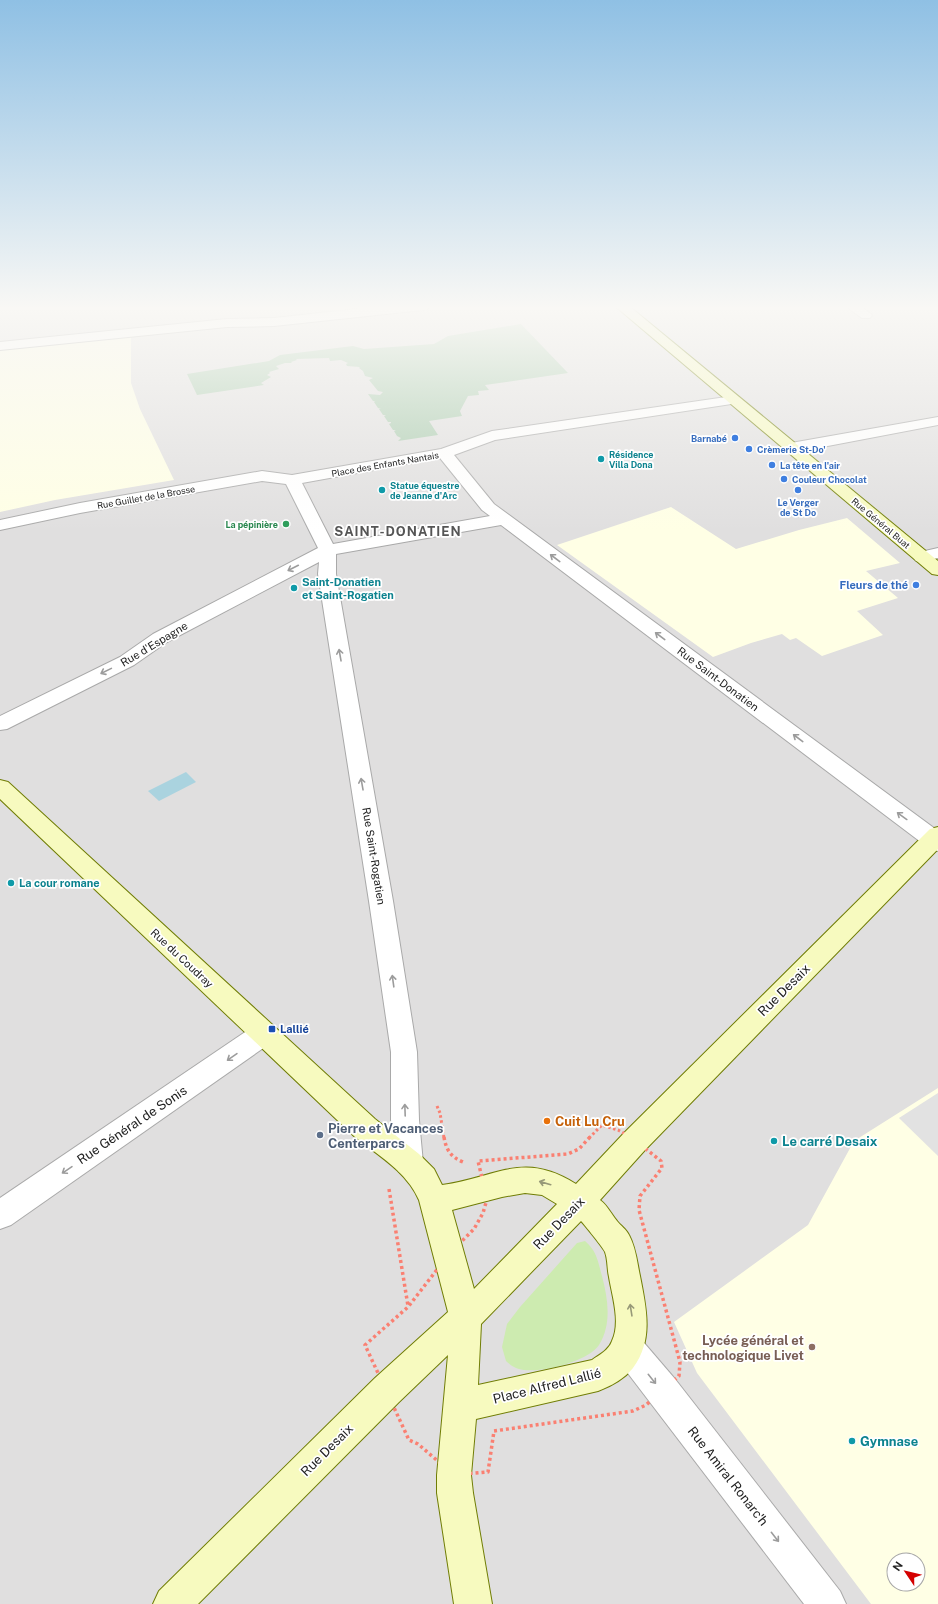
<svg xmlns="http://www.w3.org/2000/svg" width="938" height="1604" font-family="'Public Sans',sans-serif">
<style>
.residential{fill:#e0dfdf;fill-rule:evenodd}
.education{fill:#ffffe5;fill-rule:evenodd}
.grass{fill:#cdebb0}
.cemetery{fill:#aacbaf}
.parking{fill:#e2e2e2}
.water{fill:#aad3df}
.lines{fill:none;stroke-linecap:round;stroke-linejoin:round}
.street-casing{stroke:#a9a9a9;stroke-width:2}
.secondary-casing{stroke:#707d05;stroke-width:2}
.path-far1{stroke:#fa8072;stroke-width:3;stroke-dasharray:2.5 2.5;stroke-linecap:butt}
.path{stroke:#fa8072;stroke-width:3.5;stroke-dasharray:3 3;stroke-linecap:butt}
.street{fill:#fff;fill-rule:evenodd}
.secondary{fill:#f7fabf;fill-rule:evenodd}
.oneway{stroke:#9c9c9c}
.oneway2{stroke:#979978}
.shop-dot{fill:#3f7fe0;stroke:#fff;stroke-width:1.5}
.culture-dot{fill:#0f9aa8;stroke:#fff;stroke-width:1.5}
.leisure-dot{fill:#2e9e5b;stroke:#fff;stroke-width:1.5}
.transit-dot{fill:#1a4fb4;stroke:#fff;stroke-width:1.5}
.food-dot{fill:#e8710a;stroke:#fff;stroke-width:1.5}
.service-dot{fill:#5c6f8a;stroke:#fff;stroke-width:1.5}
.education-dot{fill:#8d6e63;stroke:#fff;stroke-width:1.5}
.labels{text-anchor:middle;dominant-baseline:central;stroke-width:3.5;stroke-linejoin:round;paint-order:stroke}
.far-shop-label{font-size:9px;font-weight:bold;fill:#366cbe;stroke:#fff;text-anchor:start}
.far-culture-label{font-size:9px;font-weight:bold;fill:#0d838f;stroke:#fff;text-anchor:start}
.far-street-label{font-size:9px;fill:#222;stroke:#fff}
.far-leisure-label{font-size:9px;font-weight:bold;fill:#27864d;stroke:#fff;text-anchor:end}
.culture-label{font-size:11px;font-weight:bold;fill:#0d838f;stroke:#fff;text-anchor:start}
.shop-label{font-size:11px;font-weight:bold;fill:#366cbe;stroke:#fff;text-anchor:end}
.street-label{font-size:11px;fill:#222;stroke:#fff}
.transit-label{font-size:11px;font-weight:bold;fill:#164399;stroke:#fff;text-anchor:start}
.far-district-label{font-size:13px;font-weight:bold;letter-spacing:1px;fill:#555;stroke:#fff}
.near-street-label{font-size:13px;fill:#222;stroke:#fff}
.near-food-label{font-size:13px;font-weight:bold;fill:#c56008;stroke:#fff;text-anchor:start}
.near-service-label{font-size:13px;font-weight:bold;fill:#4e5e75;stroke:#fff;text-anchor:start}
.near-culture-label{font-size:13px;font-weight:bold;fill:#0d838f;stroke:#fff;text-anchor:start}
.near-education-label{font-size:13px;font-weight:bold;fill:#785e54;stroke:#fff;text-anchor:end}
</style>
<rect width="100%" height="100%" fill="#f2efe9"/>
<path class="residential" d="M 0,306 L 938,306 L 938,1604 L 0,1604 ZM 894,1560 L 918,1560 L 918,1584 L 894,1584 Z"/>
<g class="education">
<polygon points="131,335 131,383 140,409 174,480 55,500 0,512 0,348"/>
<polygon points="671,507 736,549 799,530 847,518 900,563 866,571 898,598 857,611 883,635 822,656 796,638 790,640 782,634 751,643 713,657 557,545"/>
<path d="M 938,1088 L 938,1604 L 871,1604 L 697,1373 L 674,1322 L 808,1225 L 854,1141 ZM 894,1560 L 918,1560 L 918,1584 L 894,1584 Z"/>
</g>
<path class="grass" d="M 585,1241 C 597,1251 598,1262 602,1276 C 608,1299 612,1324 599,1345 C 588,1362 534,1376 516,1368 C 513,1367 509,1364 506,1361 L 502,1347 L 507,1324 L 520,1307 L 577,1243 Z"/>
<polygon class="cemetery" points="521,324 568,373 485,385 489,390 478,391 479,395 468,396 460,411 462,416 429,421 438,435 398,441 401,438 397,436 394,431 396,430 393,430 389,424 391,423 391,422 388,422 384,416 386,415 383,415 379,409 381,409 378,408 374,402 375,401 373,401 368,394 380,395 383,392 378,391 369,380 373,378 365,376 363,371 359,368 360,367 347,366 346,364 348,363 341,360 330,361 329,358 296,359 297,360 291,362 292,363 285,363 276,366 279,369 269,372 270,373 267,375 271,377 261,383 264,385 197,395 187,374 269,361 280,355 353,346 364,349 434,344 448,336"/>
<polygon class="parking" points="938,1093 938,1156 899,1118"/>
<polygon class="water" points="186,772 196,782 159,801 148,791"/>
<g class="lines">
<defs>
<g id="street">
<polygon points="384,306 429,306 427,309 423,310 274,326 227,327 0,350 0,342 227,319 274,318"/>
<polygon points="845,306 861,306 872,315 870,318 862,318"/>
<path d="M 733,396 L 738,397 L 740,400 L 738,403 L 495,440 L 454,455 L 494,504 L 938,831 L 938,851 L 930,849 L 501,525 L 336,554 L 336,574 L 393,901 L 417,1052 L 419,1120 L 423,1163 L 419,1172 L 409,1176 L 399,1172 L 395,1163 L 391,1120 L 391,1052 L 369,901 L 318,574 L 319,562 L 167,642 L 134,665 L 7,729 L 0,730 L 0,716 L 120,657 L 153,634 L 318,548 L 286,484 L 262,481 L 80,513 L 0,530 L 0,520 L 80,503 L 262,471 L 292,475 L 441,449 L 492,431 ZM 440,458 L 482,510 L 490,516 L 333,544 L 302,483 Z"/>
<polygon points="938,417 938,425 791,453 786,451 783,448 786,445 791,443"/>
<polygon points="938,548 938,558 922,562 916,561 913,557 916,553"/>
<polygon points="263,1023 272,1026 276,1034 272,1042 11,1225 0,1229 0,1198 254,1026"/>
<polygon points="628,1332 639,1337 675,1379 840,1591 846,1604 804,1604 617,1359 612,1348 617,1337"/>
</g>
<g id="secondary">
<polygon points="615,306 629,306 938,561 938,575 932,574"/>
<path d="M 0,780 L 8,782 L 375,1119 L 419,1154 L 434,1169 L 442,1185 C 496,1178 522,1150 576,1184 L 625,1132 L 930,829 L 938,827 L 938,849 L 645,1150 L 600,1200 C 608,1206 611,1214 617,1221 C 621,1226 626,1229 629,1235 C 636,1248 637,1262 640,1276 C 646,1307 654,1340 633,1368 C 624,1379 611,1386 598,1391 L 476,1419 L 471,1475 L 473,1493 L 492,1604 L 454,1604 L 437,1493 L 437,1475 L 448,1355 L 399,1402 L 198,1604 L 153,1604 L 159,1591 L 375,1378 L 448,1312 L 419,1200 C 407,1172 378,1155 355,1137 L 0,799 ZM 525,1193 L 542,1195 L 557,1204 L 474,1289 L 452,1210 L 502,1197 ZM 581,1221 C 584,1224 604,1249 605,1252 C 608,1260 607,1269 609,1277 C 612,1296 621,1322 612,1341 C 609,1350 599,1355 592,1360 L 478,1385 L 481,1324 Z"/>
</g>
</defs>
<use href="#street" class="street-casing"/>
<use href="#secondary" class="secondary-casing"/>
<g class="path-far1">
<polyline points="437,1106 440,1113 444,1138"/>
<polyline points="589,1138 602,1125 618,1130 632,1138"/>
</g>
<g class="path">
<path d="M 444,1137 C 446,1150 451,1157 463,1162"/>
<polyline points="590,1137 579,1149 568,1154 478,1161 487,1199 483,1213 474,1229 450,1253 408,1307 365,1345 409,1440 418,1444 454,1475 488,1472 494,1431 633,1411 646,1405 679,1376 680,1362 639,1210 640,1196 662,1168 661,1161 631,1137"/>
<polyline points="389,1189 408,1306"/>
</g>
<use href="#street" class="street"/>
<use href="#secondary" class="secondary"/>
</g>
<defs><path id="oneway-shaft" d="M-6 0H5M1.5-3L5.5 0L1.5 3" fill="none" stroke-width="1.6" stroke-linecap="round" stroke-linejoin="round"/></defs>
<g class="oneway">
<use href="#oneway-shaft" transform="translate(555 558) rotate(-143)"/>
<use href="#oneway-shaft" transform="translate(293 568) rotate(153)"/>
<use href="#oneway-shaft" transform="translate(660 636) rotate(-143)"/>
<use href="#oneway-shaft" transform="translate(340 655) rotate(-100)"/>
<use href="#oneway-shaft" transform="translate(106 671) rotate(154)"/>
<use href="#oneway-shaft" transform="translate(798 738) rotate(-143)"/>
<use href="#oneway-shaft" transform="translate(362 784) rotate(-100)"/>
<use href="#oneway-shaft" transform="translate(902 816) rotate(-144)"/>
<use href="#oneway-shaft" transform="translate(393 981) rotate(-98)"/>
<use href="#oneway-shaft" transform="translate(232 1057) rotate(145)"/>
<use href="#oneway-shaft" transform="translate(405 1110) rotate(-92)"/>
<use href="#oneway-shaft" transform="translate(67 1170) rotate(146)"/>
<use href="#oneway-shaft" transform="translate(652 1379) rotate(51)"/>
<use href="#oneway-shaft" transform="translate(775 1537) rotate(52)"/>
</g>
<g class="oneway2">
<use href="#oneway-shaft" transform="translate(545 1183) rotate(-164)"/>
<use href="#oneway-shaft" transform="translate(631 1310) rotate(-99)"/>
</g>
<linearGradient id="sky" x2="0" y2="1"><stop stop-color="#8fc0e4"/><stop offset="0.58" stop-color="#f9f8f5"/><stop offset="1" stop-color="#f9f8f5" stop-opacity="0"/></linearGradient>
<rect width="938" height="531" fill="url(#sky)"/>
<g class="shop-dot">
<circle cx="735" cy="438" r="4"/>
<circle cx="749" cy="449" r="4"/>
<circle cx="772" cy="465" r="4"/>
<circle cx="784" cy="479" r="4"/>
<circle cx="798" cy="490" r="4"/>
<circle cx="916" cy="585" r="4"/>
</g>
<g class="culture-dot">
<circle cx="601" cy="459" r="4"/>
<circle cx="382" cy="490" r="4"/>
<circle cx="294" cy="588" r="4"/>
<circle cx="11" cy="883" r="4"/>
<circle cx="774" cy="1141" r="4"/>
<circle cx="852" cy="1441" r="4"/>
</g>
<circle class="leisure-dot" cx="286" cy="524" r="4"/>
<rect class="transit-dot" x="268" y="1025" width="8" height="8" rx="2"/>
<circle class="food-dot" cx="547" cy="1121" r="4"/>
<circle class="service-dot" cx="320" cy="1135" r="4"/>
<circle class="education-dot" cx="812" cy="1347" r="4"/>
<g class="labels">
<g class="far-shop-label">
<text x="727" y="438" text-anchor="end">Barnabé</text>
<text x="757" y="449">Crèmerie St-Do'</text>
<text x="780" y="465">La tête en l'air</text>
<text x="792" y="479">Couleur Chocolat</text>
<text x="798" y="502" text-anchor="middle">Le Verger<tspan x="798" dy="10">de St Do</tspan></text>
</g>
<g class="far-culture-label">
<text x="609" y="454">Résidence<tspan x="609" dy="10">Villa Dona</tspan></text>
<text x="390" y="485">Statue équestre<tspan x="390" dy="10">de Jeanne d'Arc</tspan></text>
</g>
<g class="far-street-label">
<text transform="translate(385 464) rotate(-10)">Place des Enfants Nantais</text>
<text transform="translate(146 497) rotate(-10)">Rue Guillet de la Brosse</text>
<text transform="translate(881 523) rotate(40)">Rue Général Buat</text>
</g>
<g class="far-leisure-label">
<text x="278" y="524">La pépinière</text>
</g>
<g class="culture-label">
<text x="302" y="582">Saint-Donatien<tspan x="302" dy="13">et Saint-Rogatien</tspan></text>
<text x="19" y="883">La cour romane</text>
</g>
<g class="shop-label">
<text x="908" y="585">Fleurs de thé</text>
</g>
<g class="street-label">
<text transform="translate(154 644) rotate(-31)">Rue d'Espagne</text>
<text transform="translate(718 679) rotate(37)">Rue Saint-Donatien</text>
<text transform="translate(374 856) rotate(81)">Rue Saint-Rogatien</text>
<text transform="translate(182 958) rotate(43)">Rue du Coudray</text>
</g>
<g class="transit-label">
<text x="280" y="1029">Lallié</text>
</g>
<g class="far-district-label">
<text x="398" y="531">SAINT-DONATIEN</text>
</g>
<g class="near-street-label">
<text transform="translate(784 990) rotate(-45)">Rue Desaix</text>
<text transform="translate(132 1125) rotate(-34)">Rue Général de Sonis</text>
<text transform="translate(559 1223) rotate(-46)">Rue Desaix</text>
<text transform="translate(547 1386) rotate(-14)">Place Alfred Lallié</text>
<text transform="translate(327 1450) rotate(-45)">Rue Desaix</text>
<text transform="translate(728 1476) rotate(52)">Rue Amiral Ronarc'h</text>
</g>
<g class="near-food-label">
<text x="555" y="1121">Cuit Lu Cru</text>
</g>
<g class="near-service-label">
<text x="328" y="1128">Pierre et Vacances<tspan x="328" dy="15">Centerparcs</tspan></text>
</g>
<g class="near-culture-label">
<text x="782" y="1141">Le carré Desaix</text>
<text x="860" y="1441">Gymnase</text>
</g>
<g class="near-education-label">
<text x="804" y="1340">Lycée général et<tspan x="804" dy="15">technologique Livet</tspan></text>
</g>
</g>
<g transform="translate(906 1572) rotate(305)"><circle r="19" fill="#ffffff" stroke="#a7a7a7"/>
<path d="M0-3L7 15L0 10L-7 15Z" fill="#d40000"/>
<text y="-6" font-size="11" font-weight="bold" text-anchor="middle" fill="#222222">N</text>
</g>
</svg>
